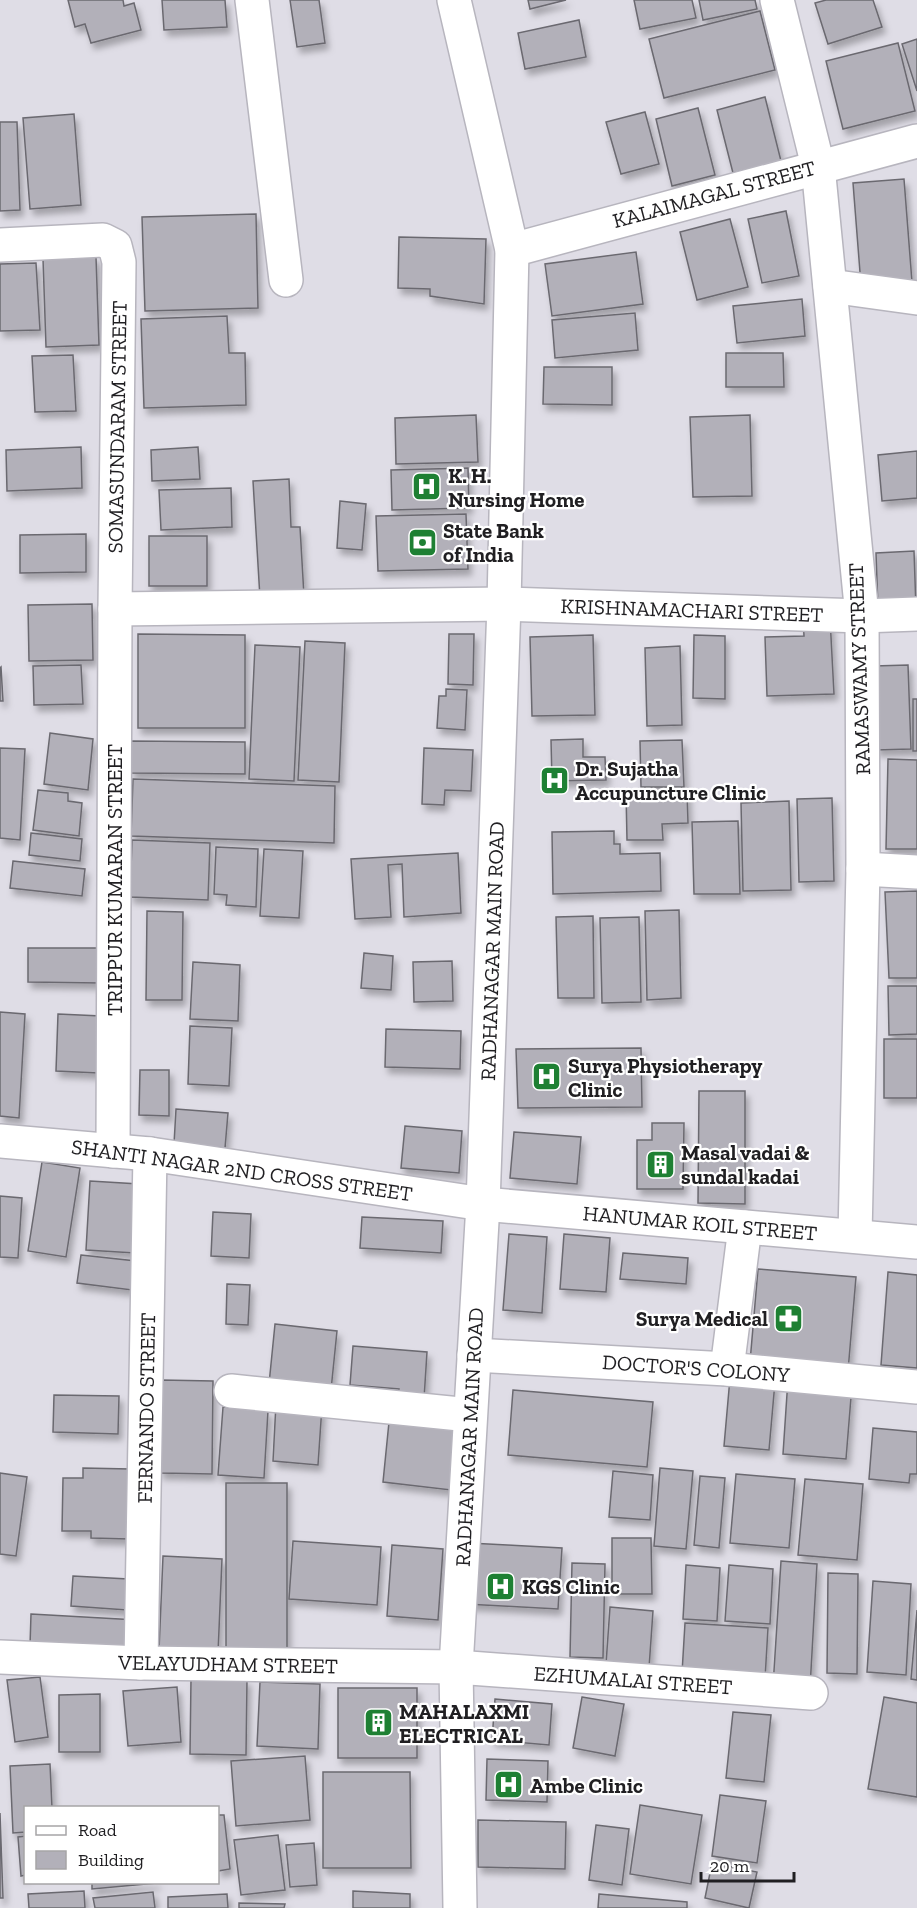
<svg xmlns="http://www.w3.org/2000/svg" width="917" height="1908" font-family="'Zilla Slab',serif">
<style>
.building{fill:#b2b0b9;stroke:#6b6970;stroke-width:1.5;filter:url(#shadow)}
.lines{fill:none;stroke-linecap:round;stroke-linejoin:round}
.minor-casing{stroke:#b7b5be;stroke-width:36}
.minor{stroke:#fff;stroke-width:33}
.labels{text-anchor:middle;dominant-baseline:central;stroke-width:4.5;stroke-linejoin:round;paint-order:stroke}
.street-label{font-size:21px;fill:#201f22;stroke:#fff}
.poi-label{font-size:21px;font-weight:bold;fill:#201f22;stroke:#fff;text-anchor:start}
</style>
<defs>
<filter id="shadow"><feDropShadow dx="3.5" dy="6" stdDeviation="3" flood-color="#0004"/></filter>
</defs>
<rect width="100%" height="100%" fill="#dfdde6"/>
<g class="building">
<polygon points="68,0 123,0 124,6 134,3 141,30 91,43 85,24 75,27"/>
<polygon points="162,0 225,0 227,27 164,30"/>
<polygon points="290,0 319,0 325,43 297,47"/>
<polygon points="528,0 566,0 530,9"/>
<polygon points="634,0 692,0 696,18 640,29"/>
<polygon points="699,0 755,0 757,9 703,20"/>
<polygon points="826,0 873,0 882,27 828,44 815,3"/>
<polygon points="760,11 775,70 664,98 649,39"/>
<polygon points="579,20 586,57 525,69 518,33"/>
<polygon points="917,39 917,91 902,44"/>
<polygon points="898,43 915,111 843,129 826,61"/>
<polygon points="765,97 781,161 733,173 717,110"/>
<polygon points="698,108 715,175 672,186 656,119"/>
<polygon points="645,112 659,164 621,174 606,122"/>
<polygon points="74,114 81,205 30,209 23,118"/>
<polygon points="0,122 17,122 20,210 0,211"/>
<polygon points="904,179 912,282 861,285 853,183"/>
<polygon points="786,211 799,276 762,283 748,219"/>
<polygon points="256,214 258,308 145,311 142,217"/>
<polygon points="730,219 748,287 697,300 680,232"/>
<polygon points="399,237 486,239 484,304 430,296 430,289 398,288"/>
<polygon points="636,252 643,304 552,316 545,264"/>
<polygon points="96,257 99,345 46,347 43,259"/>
<polygon points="36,263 40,330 0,331 0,264"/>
<polygon points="802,299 805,336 737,343 733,306"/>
<polygon points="635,313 638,350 555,358 552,320"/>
<polygon points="227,316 229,353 245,353 246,405 144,408 141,319"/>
<polygon points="726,353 783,353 784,387 726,387"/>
<polygon points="73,355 76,411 35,412 32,356"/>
<polygon points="544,367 612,367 612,405 543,404"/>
<polygon points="476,415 478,462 396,464 395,418"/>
<polygon points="750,415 752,496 693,497 690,417"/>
<polygon points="81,447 82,488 7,491 6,450"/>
<polygon points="198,447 200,479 152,481 151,450"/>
<polygon points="917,451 917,498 882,501 878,455"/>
<polygon points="468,468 469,508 392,510 391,470"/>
<polygon points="289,479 291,527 300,527 304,596 260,598 253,481"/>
<polygon points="231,488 232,527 161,530 159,490"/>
<polygon points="340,501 366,504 362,550 337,548"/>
<polygon points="466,514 468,569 378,571 376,516"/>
<polygon points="86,534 86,572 20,573 20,535"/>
<rect x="149" y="536" width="58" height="50"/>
<polygon points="914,551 916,609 878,610 876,553"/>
<polygon points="92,604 93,660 29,661 28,605"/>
<polygon points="830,618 834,694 767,696 765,637 804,636 803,619"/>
<polygon points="138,634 245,635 245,728 138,728"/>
<polygon points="449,634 474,634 473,685 448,684"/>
<polygon points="593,635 595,715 532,716 530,637"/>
<polygon points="694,635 725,636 725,699 693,698"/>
<polygon points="305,641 345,643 339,782 298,780"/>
<polygon points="255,645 300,647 294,781 249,779"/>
<polygon points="680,646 682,725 647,726 645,648"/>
<polygon points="81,665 83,704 34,705 33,666"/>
<polygon points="908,665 911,749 876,750 874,666"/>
<polygon points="1,667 3,701 0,701 0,668"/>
<polygon points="446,689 467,690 465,730 437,728 439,696 446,696"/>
<rect x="913" y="699" width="4" height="52"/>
<polygon points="50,733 93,739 88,790 44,784"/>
<polygon points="583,739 583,757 605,757 606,780 552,781 551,740"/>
<polygon points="682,740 684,787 641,787 640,741"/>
<polygon points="131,741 245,742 245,774 131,773"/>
<polygon points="0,748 25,749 20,840 0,838"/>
<polygon points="424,748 473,750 471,791 445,790 444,805 422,804"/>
<polygon points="888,759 917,760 917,849 886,849"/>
<polygon points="133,779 335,786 334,843 131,836"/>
<polygon points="38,790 68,793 68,801 82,803 79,836 33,830"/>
<polygon points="687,791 688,823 662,824 663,840 627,840 626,792"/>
<polygon points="832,798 834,881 799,882 797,799"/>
<polygon points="789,801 791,890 743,891 741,803"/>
<polygon points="738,821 740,894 694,894 692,822"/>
<polygon points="614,831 614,844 620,844 620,854 660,853 661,891 553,894 552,832"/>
<polygon points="31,833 82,839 80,861 29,855"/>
<polygon points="132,840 210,843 208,900 130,897"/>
<polygon points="216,847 258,849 256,907 226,905 227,895 214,894"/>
<polygon points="264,849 303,851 299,918 260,916"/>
<polygon points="458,853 461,913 404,917 402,864 388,865 391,917 355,919 351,859"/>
<polygon points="13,861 85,869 82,896 10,888"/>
<polygon points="917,891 917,978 889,978 885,892"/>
<polygon points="679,910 681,998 647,1000 645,911"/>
<polygon points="147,911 183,912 182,1000 146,1000"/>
<polygon points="593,916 594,998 558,998 556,917"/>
<polygon points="639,917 641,1002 602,1003 600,918"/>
<polygon points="28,948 100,948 100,983 28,982"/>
<polygon points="364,953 393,956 391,990 361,988"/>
<polygon points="452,961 453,1001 414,1002 413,962"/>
<polygon points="193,962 240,965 238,1021 190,1019"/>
<polygon points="888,986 917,986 917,1034 889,1035"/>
<polygon points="0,1012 25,1014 19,1118 0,1116"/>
<polygon points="58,1014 101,1016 98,1073 56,1071"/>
<polygon points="190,1026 232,1028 229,1086 188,1084"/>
<polygon points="386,1029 461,1031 460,1069 385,1067"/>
<rect x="884" y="1039" width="33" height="59"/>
<polygon points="641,1048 642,1107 518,1108 516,1049"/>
<polygon points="140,1070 169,1070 169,1116 139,1115"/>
<polygon points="699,1091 745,1091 745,1204 698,1203"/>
<polygon points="176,1109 228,1113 225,1148 174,1144"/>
<polygon points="652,1123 684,1123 683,1189 637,1189 637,1140 652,1140"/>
<polygon points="405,1126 462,1131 459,1173 401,1168"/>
<polygon points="514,1132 581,1137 577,1184 510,1178"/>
<polygon points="42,1162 80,1168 66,1257 28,1251"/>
<polygon points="90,1181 139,1184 135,1253 86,1250"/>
<polygon points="0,1196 22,1198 18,1258 0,1257"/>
<polygon points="213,1212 251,1214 249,1258 211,1256"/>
<polygon points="362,1217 443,1221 441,1253 360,1248"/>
<polygon points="509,1234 547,1237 542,1313 503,1310"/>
<polygon points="564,1234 610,1238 606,1292 560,1289"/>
<polygon points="623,1253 688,1258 686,1284 620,1279"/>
<polygon points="81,1255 136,1261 132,1290 77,1283"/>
<polygon points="758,1269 856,1277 848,1371 750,1362"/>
<polygon points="888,1272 917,1275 917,1368 881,1365"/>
<polygon points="227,1284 250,1285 248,1325 226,1324"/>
<polygon points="275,1324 337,1331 331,1390 269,1384"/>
<polygon points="353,1346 427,1352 424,1399 398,1398 399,1389 350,1385"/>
<polygon points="730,1378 775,1382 769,1450 724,1446"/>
<polygon points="788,1379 852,1385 846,1459 783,1454"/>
<polygon points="161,1380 213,1381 212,1474 160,1473"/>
<polygon points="513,1390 653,1402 647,1467 508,1455"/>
<polygon points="54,1395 119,1396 118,1434 53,1432"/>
<polygon points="276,1403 322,1406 318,1465 273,1461"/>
<polygon points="223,1407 268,1411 264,1478 218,1475"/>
<polygon points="389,1422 458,1430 451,1490 383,1482"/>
<polygon points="873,1428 917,1432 917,1474 910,1474 909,1483 869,1479"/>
<polygon points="83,1468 130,1469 129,1539 91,1538 91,1531 62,1531 63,1478 83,1478"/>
<polygon points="660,1468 693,1471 686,1549 654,1546"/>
<polygon points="613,1471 653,1475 650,1520 609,1517"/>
<polygon points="0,1473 27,1477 16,1556 0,1554"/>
<polygon points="736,1474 795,1479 789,1548 730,1543"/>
<polygon points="700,1476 725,1478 719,1548 694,1545"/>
<polygon points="805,1479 863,1484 857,1560 798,1555"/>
<polygon points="226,1483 287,1483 287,1660 226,1659"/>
<polygon points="612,1538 651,1538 652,1594 612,1594"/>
<polygon points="293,1541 381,1547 377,1605 289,1599"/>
<polygon points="469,1543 562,1548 558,1609 465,1604"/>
<polygon points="392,1545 443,1549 438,1620 387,1616"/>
<polygon points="163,1556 222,1559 218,1653 159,1650"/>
<polygon points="781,1561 817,1564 810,1688 773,1686"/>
<polygon points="572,1563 605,1564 603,1658 570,1657"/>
<polygon points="686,1565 720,1568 717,1621 683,1619"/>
<polygon points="729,1565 773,1569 770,1624 725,1621"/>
<polygon points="828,1573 858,1574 857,1674 827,1673"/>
<polygon points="73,1576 128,1579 127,1610 71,1606"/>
<polygon points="873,1581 911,1584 906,1675 867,1672"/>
<polygon points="610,1607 653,1611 649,1668 606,1664"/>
<polygon points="917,1610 917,1680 911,1679"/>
<polygon points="31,1614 137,1620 135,1652 30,1646"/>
<polygon points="685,1623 768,1628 765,1679 682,1673"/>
<polygon points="40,1677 48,1737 15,1742 7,1680"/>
<polygon points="191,1679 247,1680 246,1755 190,1754"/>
<polygon points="260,1682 320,1684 318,1749 257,1746"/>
<polygon points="177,1687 181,1742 128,1746 123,1691"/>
<rect x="338" y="1688" width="79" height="70"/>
<polygon points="100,1694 100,1752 59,1752 59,1695"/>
<polygon points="582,1697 624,1704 615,1756 573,1748"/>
<polygon points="884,1697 917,1703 917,1797 868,1789"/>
<polygon points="495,1699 552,1704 549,1745 492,1740"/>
<polygon points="733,1712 771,1715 764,1782 726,1778"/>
<polygon points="305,1756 310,1820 236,1826 231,1761"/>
<polygon points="487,1759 548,1761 547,1802 486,1800"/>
<polygon points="50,1764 52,1808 26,1808 26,1832 13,1833 10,1766"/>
<polygon points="323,1772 410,1772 411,1868 323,1868"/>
<polygon points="720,1795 766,1801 757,1863 712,1856"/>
<polygon points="640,1805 702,1815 691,1884 630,1874"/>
<polygon points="0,1813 3,1898 0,1898"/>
<polygon points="218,1815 224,1815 230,1869 218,1871"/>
<polygon points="478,1820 566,1822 565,1869 478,1867"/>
<polygon points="596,1825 629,1829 622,1885 589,1880"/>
<polygon points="278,1835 285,1890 241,1895 234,1840"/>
<polygon points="26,1836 26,1875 21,1876 18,1837"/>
<polygon points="314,1843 317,1885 290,1887 286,1845"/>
<polygon points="712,1863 757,1872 749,1908 705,1898"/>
<polygon points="92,1882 157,1882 157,1883 92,1889"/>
<polygon points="84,1891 85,1908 29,1908 28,1894"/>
<polygon points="353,1891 410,1894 410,1908 353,1908"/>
<polygon points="153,1892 155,1908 95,1908 93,1898"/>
<polygon points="227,1894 228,1908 168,1908 168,1897"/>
<polygon points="599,1894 687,1902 687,1908 598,1908"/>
<polygon points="239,1903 285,1904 284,1908 239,1908"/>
</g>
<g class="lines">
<defs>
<g id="minor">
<polyline points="252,0 286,280"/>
<polyline points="454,0 512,250 504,604 483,1204 456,1667 460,1908"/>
<polyline points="777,0 818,166 862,616 863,869 855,1236"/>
<polyline points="0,245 103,240 115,246 119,262 115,609 113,1151"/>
<polyline points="512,250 917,141"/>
<polyline points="830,286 917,298"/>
<polyline points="115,609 504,604 862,616 917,614"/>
<polyline points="863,869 917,872"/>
<polyline points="0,1141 150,1154 483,1204 917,1242"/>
<polyline points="474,1355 727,1369 917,1387"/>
<polyline points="727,1369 745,1227"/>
<polyline points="231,1391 470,1415"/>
<polyline points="0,1657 141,1663 456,1667 811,1693"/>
<polyline points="141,1663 150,1154"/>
</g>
</defs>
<use href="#minor" class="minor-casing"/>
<use href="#minor" class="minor"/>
</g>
<defs>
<symbol id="hospital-square" viewBox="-11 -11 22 22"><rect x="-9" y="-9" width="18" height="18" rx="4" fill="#1e8033" stroke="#fff"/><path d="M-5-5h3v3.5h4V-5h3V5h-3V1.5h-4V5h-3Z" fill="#fff"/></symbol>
<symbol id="bank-square" viewBox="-11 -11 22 22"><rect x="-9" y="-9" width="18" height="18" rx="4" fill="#1e8033" stroke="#fff"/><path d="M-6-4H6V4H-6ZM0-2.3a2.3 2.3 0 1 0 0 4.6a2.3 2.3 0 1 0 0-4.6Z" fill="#fff"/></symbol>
<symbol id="building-square" viewBox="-11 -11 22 22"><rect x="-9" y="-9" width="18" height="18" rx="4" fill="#1e8033" stroke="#fff"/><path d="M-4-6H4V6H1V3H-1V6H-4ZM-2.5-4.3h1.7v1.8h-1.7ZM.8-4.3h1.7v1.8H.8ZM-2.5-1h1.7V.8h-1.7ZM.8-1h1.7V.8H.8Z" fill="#fff"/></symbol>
<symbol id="pharmacy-square" viewBox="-11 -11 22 22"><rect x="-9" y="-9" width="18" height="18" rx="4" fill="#1e8033" stroke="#fff"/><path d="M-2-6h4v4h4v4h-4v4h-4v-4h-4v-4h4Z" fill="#fff"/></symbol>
</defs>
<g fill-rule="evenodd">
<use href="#hospital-square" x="410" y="470" width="33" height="33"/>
<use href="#bank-square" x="406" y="526" width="33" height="33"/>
<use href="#hospital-square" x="538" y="764" width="33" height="33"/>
<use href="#hospital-square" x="530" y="1060" width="33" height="33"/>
<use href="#building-square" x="644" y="1148" width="33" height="33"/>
<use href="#pharmacy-square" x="772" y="1302" width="33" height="33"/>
<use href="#hospital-square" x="484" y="1570" width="33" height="33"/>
<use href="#building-square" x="362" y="1706" width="33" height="33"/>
<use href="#hospital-square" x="492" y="1768" width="33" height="33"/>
</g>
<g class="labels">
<g class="street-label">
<text transform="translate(714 194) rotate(-15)">KALAIMAGAL STREET</text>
<text transform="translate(117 427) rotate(-89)">SOMASUNDARAM STREET</text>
<text transform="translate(692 610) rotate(2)">KRISHNAMACHARI STREET</text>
<text transform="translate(859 669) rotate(-92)">RAMASWAMY STREET</text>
<text transform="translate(114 880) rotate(-90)">TRIPPUR KUMARAN STREET</text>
<text transform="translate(492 951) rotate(-88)">RADHANAGAR MAIN ROAD</text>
<text transform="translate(242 1170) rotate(8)">SHANTI NAGAR 2ND CROSS STREET</text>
<text transform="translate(700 1223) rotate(5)">HANUMAR KOIL STREET</text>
<text transform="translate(696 1368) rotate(4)">DOCTOR'S COLONY</text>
<text transform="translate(146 1408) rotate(-89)">FERNANDO STREET</text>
<text transform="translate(469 1437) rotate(-87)">RADHANAGAR MAIN ROAD</text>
<text transform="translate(228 1664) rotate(1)">VELAYUDHAM STREET</text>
<text transform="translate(633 1680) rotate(4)">EZHUMALAI STREET</text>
</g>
<g class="poi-label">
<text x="448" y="475">K. H.<tspan x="448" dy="24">Nursing Home</tspan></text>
<text x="443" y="530">State Bank<tspan x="443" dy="24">of India</tspan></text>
<text x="575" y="768">Dr. Sujatha<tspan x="575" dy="24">Accupuncture Clinic</tspan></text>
<text x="568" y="1065">Surya Physiotherapy<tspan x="568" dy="24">Clinic</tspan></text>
<text x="681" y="1152">Masal vadai &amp;<tspan x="681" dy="24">sundal kadai</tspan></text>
<text x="768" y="1318" text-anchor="end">Surya Medical</text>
<text x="522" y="1586">KGS Clinic</text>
<text x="399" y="1711">MAHALAXMI<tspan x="399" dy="24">ELECTRICAL</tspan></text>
<text x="530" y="1785">Ambe Clinic</text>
</g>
</g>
<rect x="24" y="1806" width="195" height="78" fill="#ffffff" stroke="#a6a5a7" stroke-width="1.5"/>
<rect x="36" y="1826" width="30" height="9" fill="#ffffff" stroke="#a6a5a7" stroke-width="1.5"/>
<text x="78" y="1836" font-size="18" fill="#201f22">Road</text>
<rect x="36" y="1851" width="30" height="18" fill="#b2b0b9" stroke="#a6a5a7" stroke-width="1.5"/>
<text x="78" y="1866" font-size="18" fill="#201f22">Building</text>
<path d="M701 1872v9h93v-9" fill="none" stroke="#201f22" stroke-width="3"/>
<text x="710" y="1872" font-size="18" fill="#201f22" stroke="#ffffff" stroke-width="4.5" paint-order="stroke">20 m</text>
</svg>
